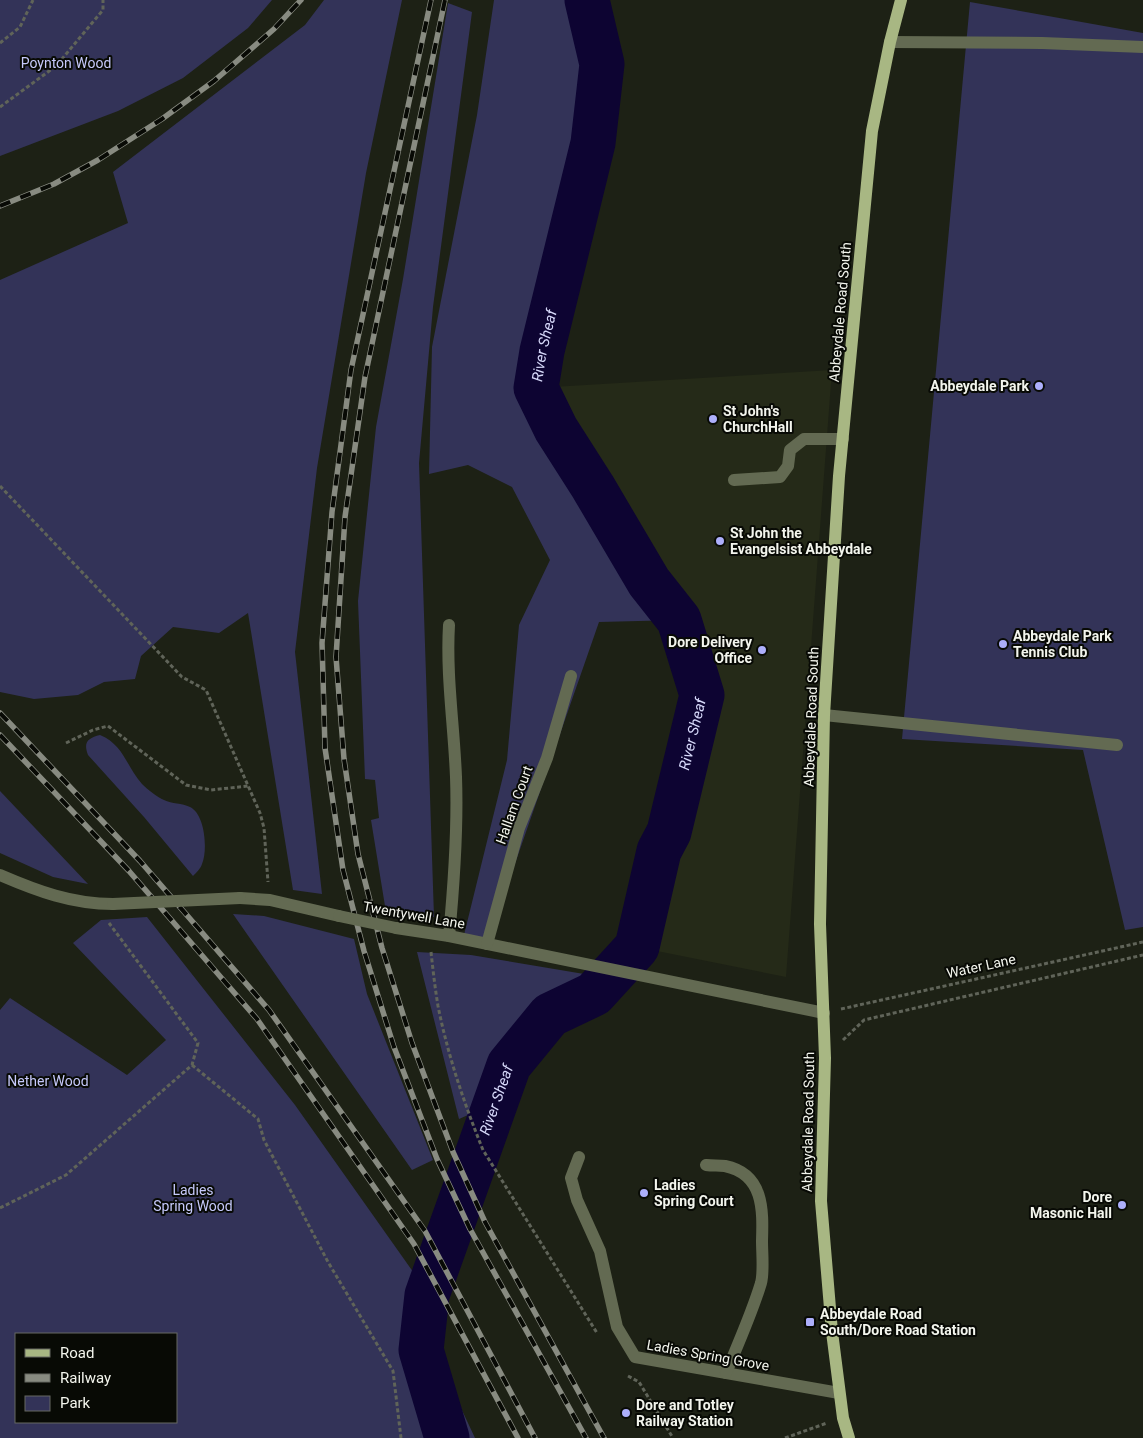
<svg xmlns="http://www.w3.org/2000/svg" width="1143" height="1438" font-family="Roboto,sans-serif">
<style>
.built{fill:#252a18}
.green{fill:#333358;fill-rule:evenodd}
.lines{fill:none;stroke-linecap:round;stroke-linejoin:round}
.river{stroke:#0d0432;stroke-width:45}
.path{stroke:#606459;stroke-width:3;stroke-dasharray:4 2.5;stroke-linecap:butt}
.minor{stroke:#636a52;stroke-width:12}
.major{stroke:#a8b783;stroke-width:12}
.rail-casing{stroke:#888b81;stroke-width:5.5}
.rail{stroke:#080a05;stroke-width:4;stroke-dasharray:11;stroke-linecap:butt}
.minor-bridge{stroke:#636a52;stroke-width:12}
.poi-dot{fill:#adaffb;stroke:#080a05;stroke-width:2}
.labels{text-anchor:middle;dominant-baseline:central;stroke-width:4;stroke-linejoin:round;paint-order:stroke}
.park-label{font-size:14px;fill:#c6c9fb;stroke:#080a05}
.street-label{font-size:14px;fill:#f3f5ed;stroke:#080a05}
.poi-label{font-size:14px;font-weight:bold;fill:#f3f5ed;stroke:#080a05;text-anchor:start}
.water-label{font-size:15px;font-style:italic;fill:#d6d8f9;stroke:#080a05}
</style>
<rect width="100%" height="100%" fill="#1d2115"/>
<polygon class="built" points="832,370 786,977 637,947 659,851 669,832 701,695 679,620 649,582 536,388"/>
<g class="green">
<polygon points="0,0 272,0 248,28 183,78 118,111 0,156"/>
<polygon points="324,0 402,0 366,173 317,468 295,652 322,894 293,890 248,613 219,633 173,627 141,656 135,679 104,682 78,695 34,699 0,692 0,280 128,223 113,172 305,25"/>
<polygon points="494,0 587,0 602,64 593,143 542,351 536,388 649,582 679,620 599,622 487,944 463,939 507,760 519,625 550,560 512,487 468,465 429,474 432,347 477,115"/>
<polygon points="970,2 1143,33 1143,927 1125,930 1083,750 902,739"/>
<polygon points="448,3 472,12 433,307 419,463 434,917 385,906 371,820 379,818 375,780 365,779 358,601 376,427 403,279"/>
<path d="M 100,735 C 124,745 126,766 142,784 C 147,789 157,797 164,800 C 172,804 182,803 190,807 C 205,814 208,850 202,864 C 201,868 196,873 193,876 L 144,817 L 88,755 C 83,742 88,738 100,735 Z"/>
<polygon points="0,792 0,791 88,884 53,877 0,853"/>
<polygon points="233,914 264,916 354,939 367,994 433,1160 412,1170"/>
<path d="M 147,917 L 295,1105 L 416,1276 L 446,1376 L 475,1438 L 0,1438 L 0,1010 L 10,998 L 127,1075 L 166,1040 L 73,943 L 101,920 ZM 16,1334 L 176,1334 L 176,1422 L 16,1422 Z"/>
<polygon points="417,952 471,955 596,976 594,994 550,1015 509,1065 495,1103 459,1119"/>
</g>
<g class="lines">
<path class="river" id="s1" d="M 447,1438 L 421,1350 L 427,1295 L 509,1065 L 550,1015 L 594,994 L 637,947 L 659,851 L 669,832 L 702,695 L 679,620 L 649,582 L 593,487 L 556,429 L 536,388 L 542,351 L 593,143 L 602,64 L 587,0"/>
<g class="path">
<polyline points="0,43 20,27 33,0"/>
<polyline points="0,107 56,66 103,10 103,0"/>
<polyline points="0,486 182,677 206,690 260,813 264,828 268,882"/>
<polyline points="66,743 93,730 108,726 186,785 211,790 248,786"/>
<path d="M 431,952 C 433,970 435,988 438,1006 C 448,1056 464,1103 483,1150 L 597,1333"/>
<polyline points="841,1009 1143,942"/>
<polyline points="843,1040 864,1020 1143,955"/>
<polyline points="192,1065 258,1119 264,1140 328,1262 393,1371 401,1438"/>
<polyline points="0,1208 66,1175 192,1065 198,1043 109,923"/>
<polyline points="628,1376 639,1382 673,1438"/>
<polyline points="785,1438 827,1423"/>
</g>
<g class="minor">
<polyline points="890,42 1042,43 1143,47"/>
<polyline points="734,480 780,477 788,466 790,450 804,439 843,439"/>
<path d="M 449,625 C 446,675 454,726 456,777 C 458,830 454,883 449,936"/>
<polyline points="824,715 1117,745"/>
<path d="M 0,875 C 37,891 72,904 113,904"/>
<polyline points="240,898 270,900 339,916"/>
<polyline points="396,928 449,936 824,1013"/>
<polyline points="487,944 519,828 547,758 571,676"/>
<polyline points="579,1157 571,1178 577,1200 600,1251 617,1327 635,1357 839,1393"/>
<path d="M 706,1165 C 713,1166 719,1165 725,1166 C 764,1174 763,1210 762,1241 C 762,1253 764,1272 761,1283 C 752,1313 738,1344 726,1373"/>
</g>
<polyline class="major" points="849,1438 843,1418 832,1332 821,1201 825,1058 820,924 824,715 839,476 872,131 890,42 901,0"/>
<defs>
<g id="rail">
<polyline points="431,0 351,370 332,512 322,643 325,748 343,870 364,951 394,1047 437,1159 470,1229 586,1438"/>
<polyline points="445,0 365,377 345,517 336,657 344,759 358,854 382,948 412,1043 453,1152 485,1222 604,1438"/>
<polyline points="0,206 54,184 98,160 162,119 214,81 274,29 301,0"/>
<polyline points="0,713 140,861 269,1010 425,1231 535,1438"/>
<polyline points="0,735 129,871 257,1019 414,1244 518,1438"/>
</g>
</defs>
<use href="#rail" class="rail-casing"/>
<use href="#rail" class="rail"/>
<g class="minor-bridge">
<polyline points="113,904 240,898"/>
<polyline points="339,916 396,928"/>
</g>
</g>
<g class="poi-dot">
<circle cx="1039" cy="386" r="5"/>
<circle cx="713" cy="419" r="5"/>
<circle cx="720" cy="541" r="5"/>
<circle cx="1003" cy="644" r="5"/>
<circle cx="762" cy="650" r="5"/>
<circle cx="644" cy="1193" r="5"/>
<circle cx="1122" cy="1205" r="5"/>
<rect x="805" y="1317" width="10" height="10" rx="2.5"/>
<circle cx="626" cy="1413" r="5"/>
</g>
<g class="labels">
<g class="park-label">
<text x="66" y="63">Poynton Wood</text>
<text x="48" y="1081">Nether Wood</text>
<text x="193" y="1190">Ladies<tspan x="193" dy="16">Spring Wood</tspan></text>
</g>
<g class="street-label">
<text transform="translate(840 312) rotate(-85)">Abbeydale Road South</text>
<text transform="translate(811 717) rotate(-88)">Abbeydale Road South</text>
<text transform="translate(514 805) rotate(-70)">Hallam Court</text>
<text transform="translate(414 915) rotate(10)">Twentywell Lane</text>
<text transform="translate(981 966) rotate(-12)">Water Lane</text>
<text transform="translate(808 1122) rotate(-89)">Abbeydale Road South</text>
<text transform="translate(708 1355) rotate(10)">Ladies Spring Grove</text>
</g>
<g class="poi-label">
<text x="1029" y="386" text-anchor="end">Abbeydale Park</text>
<text x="723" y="411">St John's<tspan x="723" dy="16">ChurchHall</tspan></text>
<text x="730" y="533">St John the<tspan x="730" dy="16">Evangelsist Abbeydale</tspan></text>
<text x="1013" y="636">Abbeydale Park<tspan x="1013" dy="16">Tennis Club</tspan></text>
<text x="752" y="642" text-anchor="end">Dore Delivery<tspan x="752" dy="16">Office</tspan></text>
<text x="654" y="1185">Ladies<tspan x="654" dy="16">Spring Court</tspan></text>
<text x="1112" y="1197" text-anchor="end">Dore<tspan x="1112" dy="16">Masonic Hall</tspan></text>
<text x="820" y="1314">Abbeydale Road<tspan x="820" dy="16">South/Dore Road Station</tspan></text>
<text x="636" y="1405">Dore and Totley<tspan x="636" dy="16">Railway Station</tspan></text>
</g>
<g class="water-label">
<text stroke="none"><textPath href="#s1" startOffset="1224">River Sheaf</textPath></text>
<text stroke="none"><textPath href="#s1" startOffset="789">River Sheaf</textPath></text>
<text stroke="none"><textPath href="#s1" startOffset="354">River Sheaf</textPath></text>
</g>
</g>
<rect x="15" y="1333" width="162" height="90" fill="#080a05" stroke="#666862"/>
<rect x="25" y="1349" width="25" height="8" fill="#a8b783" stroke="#666862"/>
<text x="60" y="1358" font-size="15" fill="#f3f5ed">Road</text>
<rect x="25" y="1374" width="25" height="8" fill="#888b81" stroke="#666862"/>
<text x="60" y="1383" font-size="15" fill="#f3f5ed">Railway</text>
<rect x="25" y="1396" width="25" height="15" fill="#333358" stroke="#666862"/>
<text x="60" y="1408" font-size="15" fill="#f3f5ed">Park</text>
</svg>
